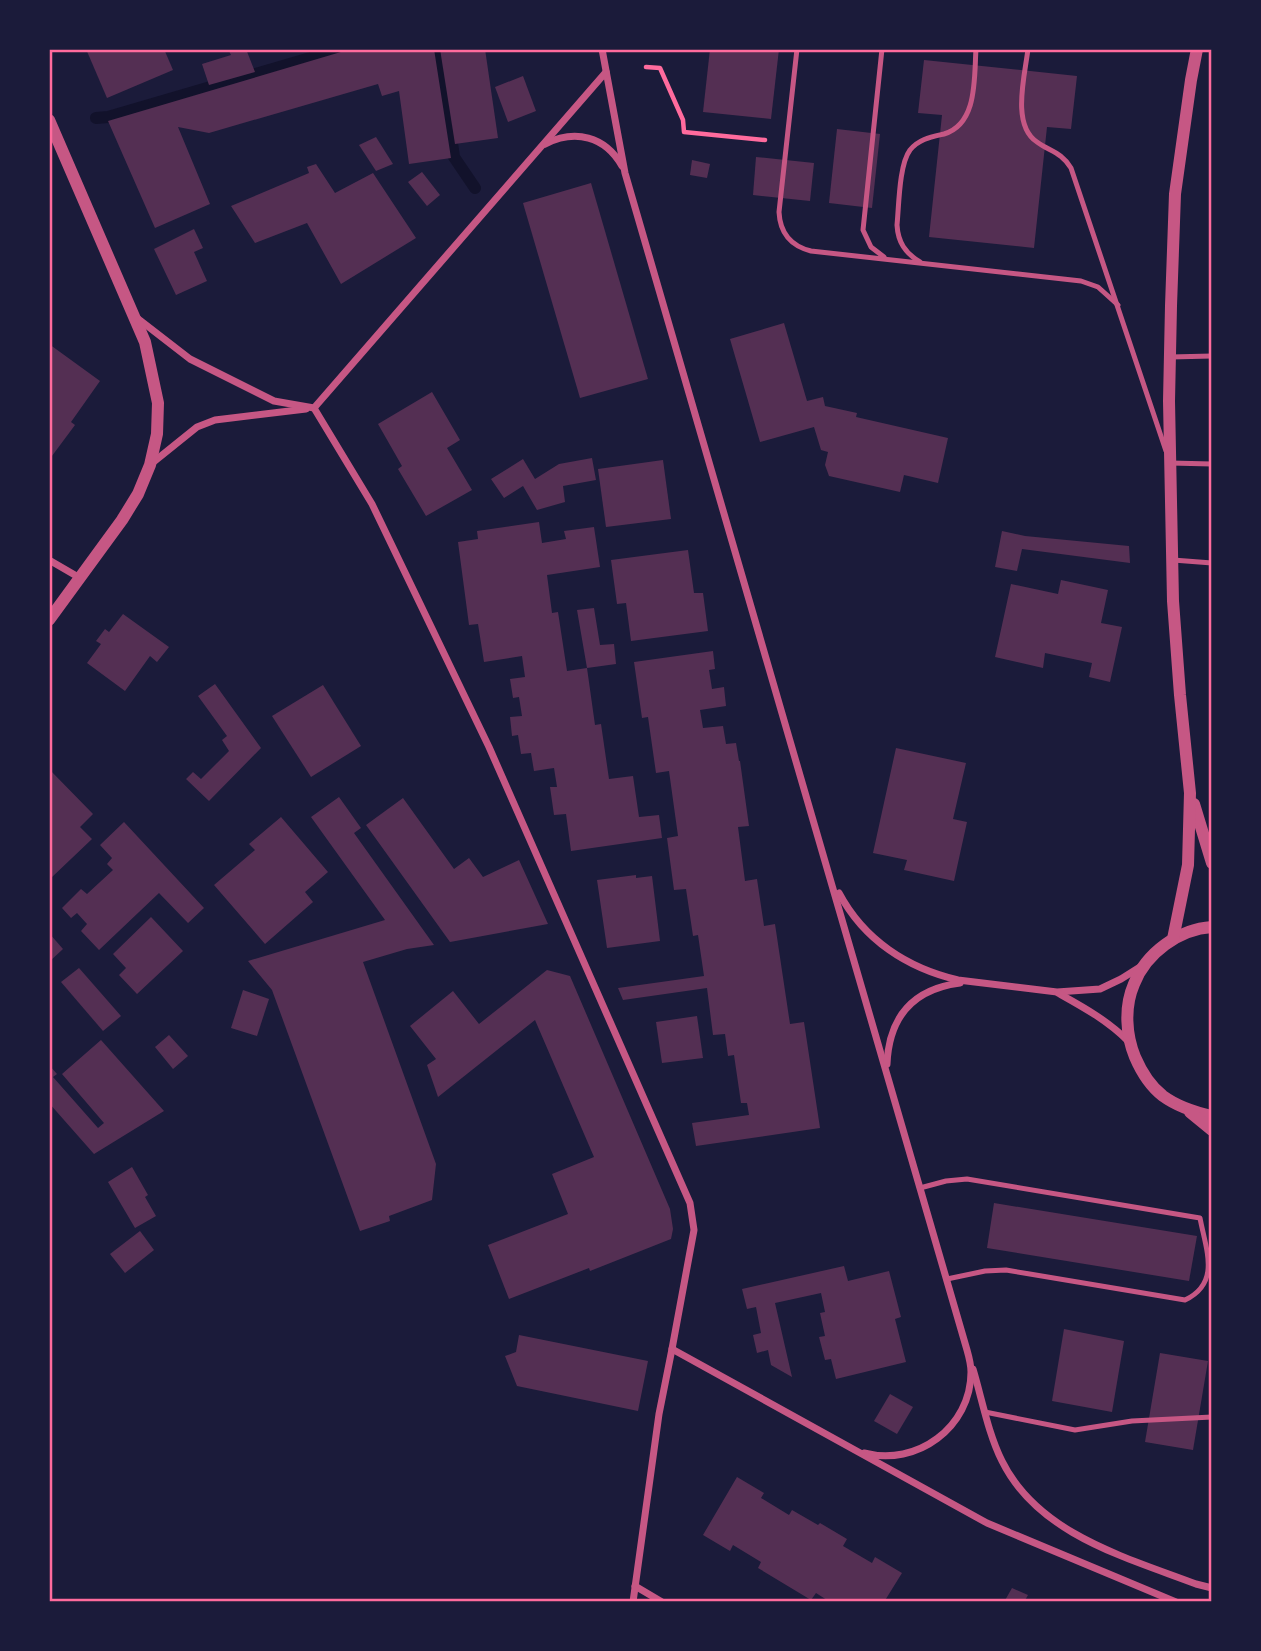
<svg xmlns="http://www.w3.org/2000/svg" width="1261" height="1651" font-family="'Open Sans',sans-serif">
<style>
.lines{fill:none;stroke-linecap:round;stroke-linejoin:round}
.stream{stroke:#12122b;stroke-width:12}
.building{fill:#542f53}
.path{stroke:#ff6b9d;stroke-width:4.5}
.service{stroke:#c65784;stroke-width:5}
.minor{stroke:#c65784;stroke-width:7}
.tertiary{stroke:#c65784;stroke-width:12}
.neatline{fill:none;stroke:#ff6b9d;stroke-width:2.5}
</style>
<rect width="100%" height="100%" fill="#1b1b3a"/>
<g class="lines">
<g class="stream">
<polyline points="438,49 454,157 475,188"/>
<polyline points="96,118 108,117 341,49"/>
</g>
</g>
<g class="building">
<polygon points="86,49 164,49 173,70 107,98"/>
<polygon points="228,49 246,49 255,72 209,85 202,64 231,55"/>
<polygon points="351,49 434,49 451,158 409,164 399,91 382,96 378,84 209,133 178,127 210,204 155,228 108,121"/>
<polygon points="440,49 485,49 498,138 455,144"/>
<polygon points="710,49 779,49 771,119 703,112"/>
<polygon points="924,60 1077,76 1071,129 1047,127 1034,248 929,237 942,115 918,113"/>
<polygon points="523,76 536,111 508,122 495,87"/>
<polygon points="837,129 880,134 872,208 829,203"/>
<polygon points="376,137 393,164 376,171 359,145"/>
<polygon points="756,157 814,163 810,201 753,195"/>
<polygon points="692,160 710,164 707,178 690,175"/>
<polygon points="316,164 335,193 373,173 416,238 341,284 307,223 255,243 231,206 309,173 307,167"/>
<polygon points="422,172 440,195 427,206 408,182"/>
<polygon points="591,183 648,379 580,398 523,203"/>
<polygon points="194,229 203,248 194,252 207,281 176,295 154,249"/>
<polygon points="784,323 807,401 823,397 825,406 857,413 856,417 948,438 938,483 904,475 900,492 829,476 825,465 828,452 821,450 814,427 760,442 730,339"/>
<polygon points="49,344 100,381 71,422 75,425 49,460"/>
<polygon points="432,392 460,440 447,448 472,490 426,516 398,469 402,466 378,424"/>
<polygon points="592,458 596,480 563,486 565,502 537,510 523,486 504,498 491,479 523,459 535,479 559,464"/>
<polygon points="663,460 671,519 606,527 598,469"/>
<polygon points="539,522 542,543 566,539 564,531 594,527 600,567 547,575 552,613 558,612 567,671 587,668 577,610 594,608 600,645 614,644 616,664 587,668 595,725 601,724 609,779 633,776 639,817 659,815 662,838 571,851 566,814 554,815 550,787 557,787 554,768 534,771 531,753 521,754 518,735 512,736 510,717 522,716 519,697 513,698 510,679 525,677 522,656 484,662 478,624 469,625 458,542 478,539 477,531"/>
<polygon points="1002,531 1025,536 1129,546 1130,563 1022,549 1017,571 995,567"/>
<polygon points="688,550 694,593 703,593 708,631 631,641 626,603 617,604 611,560"/>
<polygon points="1061,580 1108,590 1101,623 1122,627 1110,682 1089,677 1092,663 1045,653 1043,668 995,657 1011,584 1058,594"/>
<polygon points="123,614 169,647 157,662 150,656 125,691 87,663 101,644 96,641 105,629 109,632"/>
<polygon points="713,651 715,669 709,670 712,689 724,687 726,706 700,710 703,728 723,726 726,744 736,743 739,761 740,761 749,826 738,827 745,881 757,879 764,926 775,924 790,1024 804,1022 820,1128 696,1146 692,1123 749,1115 747,1103 741,1103 734,1055 728,1056 725,1034 713,1035 707,988 623,1000 618,988 704,976 698,935 693,936 686,889 674,890 667,838 678,836 669,771 656,773 648,717 642,718 634,662"/>
<polygon points="215,684 261,748 209,801 186,779 193,772 201,779 229,751 222,740 227,736 198,696"/>
<polygon points="323,685 361,746 311,777 272,716"/>
<polygon points="896,748 966,763 953,819 967,822 954,881 904,870 907,860 873,853"/>
<polygon points="49,769 93,814 80,827 92,839 51,878 49,876"/>
<polygon points="339,797 361,828 354,833 434,945 407,949 363,962 436,1164 432,1200 389,1216 390,1221 360,1231 272,990 248,961 385,920 311,817"/>
<polygon points="403,798 454,869 469,858 483,877 519,860 548,924 450,942 366,825"/>
<polygon points="281,817 328,872 305,892 313,902 265,944 214,885 255,850 249,844"/>
<polygon points="124,822 204,908 188,923 159,893 99,950 81,931 87,924 77,913 71,918 62,908 81,889 87,894 113,870 107,864 112,858 100,845"/>
<polygon points="636,875 636,878 652,876 660,941 607,948 597,880"/>
<polygon points="151,917 183,951 137,994 119,975 126,968 113,954"/>
<polygon points="49,933 63,949 49,962"/>
<polygon points="79,968 121,1016 103,1031 61,982"/>
<polygon points="547,970 570,976 670,1209 673,1229 671,1239 590,1271 589,1268 509,1299 488,1245 568,1214 552,1174 594,1157 535,1020 438,1097 427,1065 436,1059 410,1026 453,991 479,1024"/>
<polygon points="243,990 269,999 257,1036 231,1028"/>
<polygon points="697,1016 703,1058 662,1063 656,1022"/>
<polygon points="169,1035 188,1056 173,1069 155,1047"/>
<polygon points="101,1040 164,1111 94,1154 49,1103 49,1065 57,1074 53,1077 98,1128 104,1123 62,1074"/>
<polygon points="132,1167 148,1195 145,1197 156,1216 135,1228 108,1182"/>
<polygon points="994,1203 1197,1236 1189,1281 987,1248"/>
<polygon points="140,1231 154,1250 125,1273 110,1254"/>
<polygon points="844,1266 848,1281 889,1271 901,1317 895,1319 906,1362 836,1379 831,1359 825,1360 819,1337 825,1336 820,1313 825,1312 821,1293 775,1303 792,1377 771,1365 768,1350 757,1353 753,1335 761,1333 756,1307 747,1309 742,1289"/>
<polygon points="1064,1329 1124,1341 1112,1412 1052,1401"/>
<polygon points="519,1335 648,1361 638,1411 517,1386 505,1356 516,1352"/>
<polygon points="1160,1353 1208,1361 1193,1450 1145,1442"/>
<polygon points="890,1394 913,1407 897,1434 874,1421"/>
<polygon points="737,1477 764,1493 761,1498 789,1515 792,1510 818,1525 820,1523 847,1539 843,1546 872,1563 875,1557 902,1573 884,1602 830,1602 816,1593 811,1600 758,1568 761,1562 733,1545 730,1551 703,1535"/>
<polygon points="1012,1588 1028,1595 1024,1602 1004,1602"/>
</g>
<g class="lines">
<polyline class="path" points="646,67 660,68 683,120 684,132 765,140"/>
<g class="service">
<path d="M 797,49 L 779,212 C 780,233 791,246 811,251 L 1081,281 L 1098,287 L 1118,305"/>
<polyline points="882,49 863,230 871,247 884,257"/>
<path d="M 1028,49 C 1025,75 1011,125 1037,142 C 1051,152 1061,152 1071,168 L 1166,451"/>
<path d="M 920,262 C 905,253 898,242 897,225 C 899,205 899,165 910,150 C 919,139 931,137 944,134 C 978,124 974,77 976,49"/>
<polyline points="1170,357 1212,356"/>
<polyline points="1170,463 1212,464"/>
<polyline points="1173,560 1212,563"/>
<path d="M 920,1188 L 946,1181 L 967,1179 L 1200,1218 C 1206,1250 1221,1283 1185,1300 L 1006,1270 L 985,1271 L 947,1279"/>
<polyline points="985,1412 1075,1430 1132,1421 1212,1417"/>
</g>
<g class="minor">
<path d="M 602,49 L 625,173 L 967,1350 C 969,1357 971,1365 971,1372 C 971,1427 917,1467 864,1453"/>
<path d="M 545,144 C 575,129 605,136 622,166"/>
<polyline points="137,318 190,359 274,401 314,408 372,504 489,747 690,1203 694,1230 672,1349 987,1523 1176,1602"/>
<polyline points="314,408 606,72"/>
<polyline points="151,464 197,427 215,420 306,409"/>
<polyline points="49,560 80,578"/>
<path d="M 839,893 C 864,940 907,968 958,980 L 1057,992 L 1100,989 L 1121,979 L 1140,967"/>
<path d="M 1058,993 C 1083,1007 1107,1020 1128,1041"/>
<path d="M 887,1064 C 889,1017 913,989 960,983"/>
<path d="M 973,1369 C 982,1399 988,1433 1002,1461 C 1038,1534 1125,1557 1196,1584 L 1212,1588"/>
<polyline points="635,1586 662,1602"/>
<polyline points="633,1602 659,1414 672,1349"/>
</g>
<g class="tertiary">
<polyline points="49,120 145,342 158,403 157,434 150,465 138,494 122,520 49,620"/>
<polyline points="1194,804 1212,863"/>
<path d="M 1212,927 C 1179,929 1146,953 1134,984 C 1124,1007 1126,1035 1135,1057 C 1141,1071 1150,1086 1163,1096 C 1178,1107 1194,1112 1212,1116"/>
<polyline points="1173,939 1188,865 1190,793 1180,695 1173,601 1169,401 1171,306 1175,194 1191,80 1197,49"/>
<polyline points="1190,1112 1212,1130"/>
</g>
</g>
<rect width="1261" height="1651" fill="none" stroke="#1b1b3a" stroke-width="102"/>
<rect x="51" y="51" width="1159" height="1549" class="neatline"/>
</svg>
